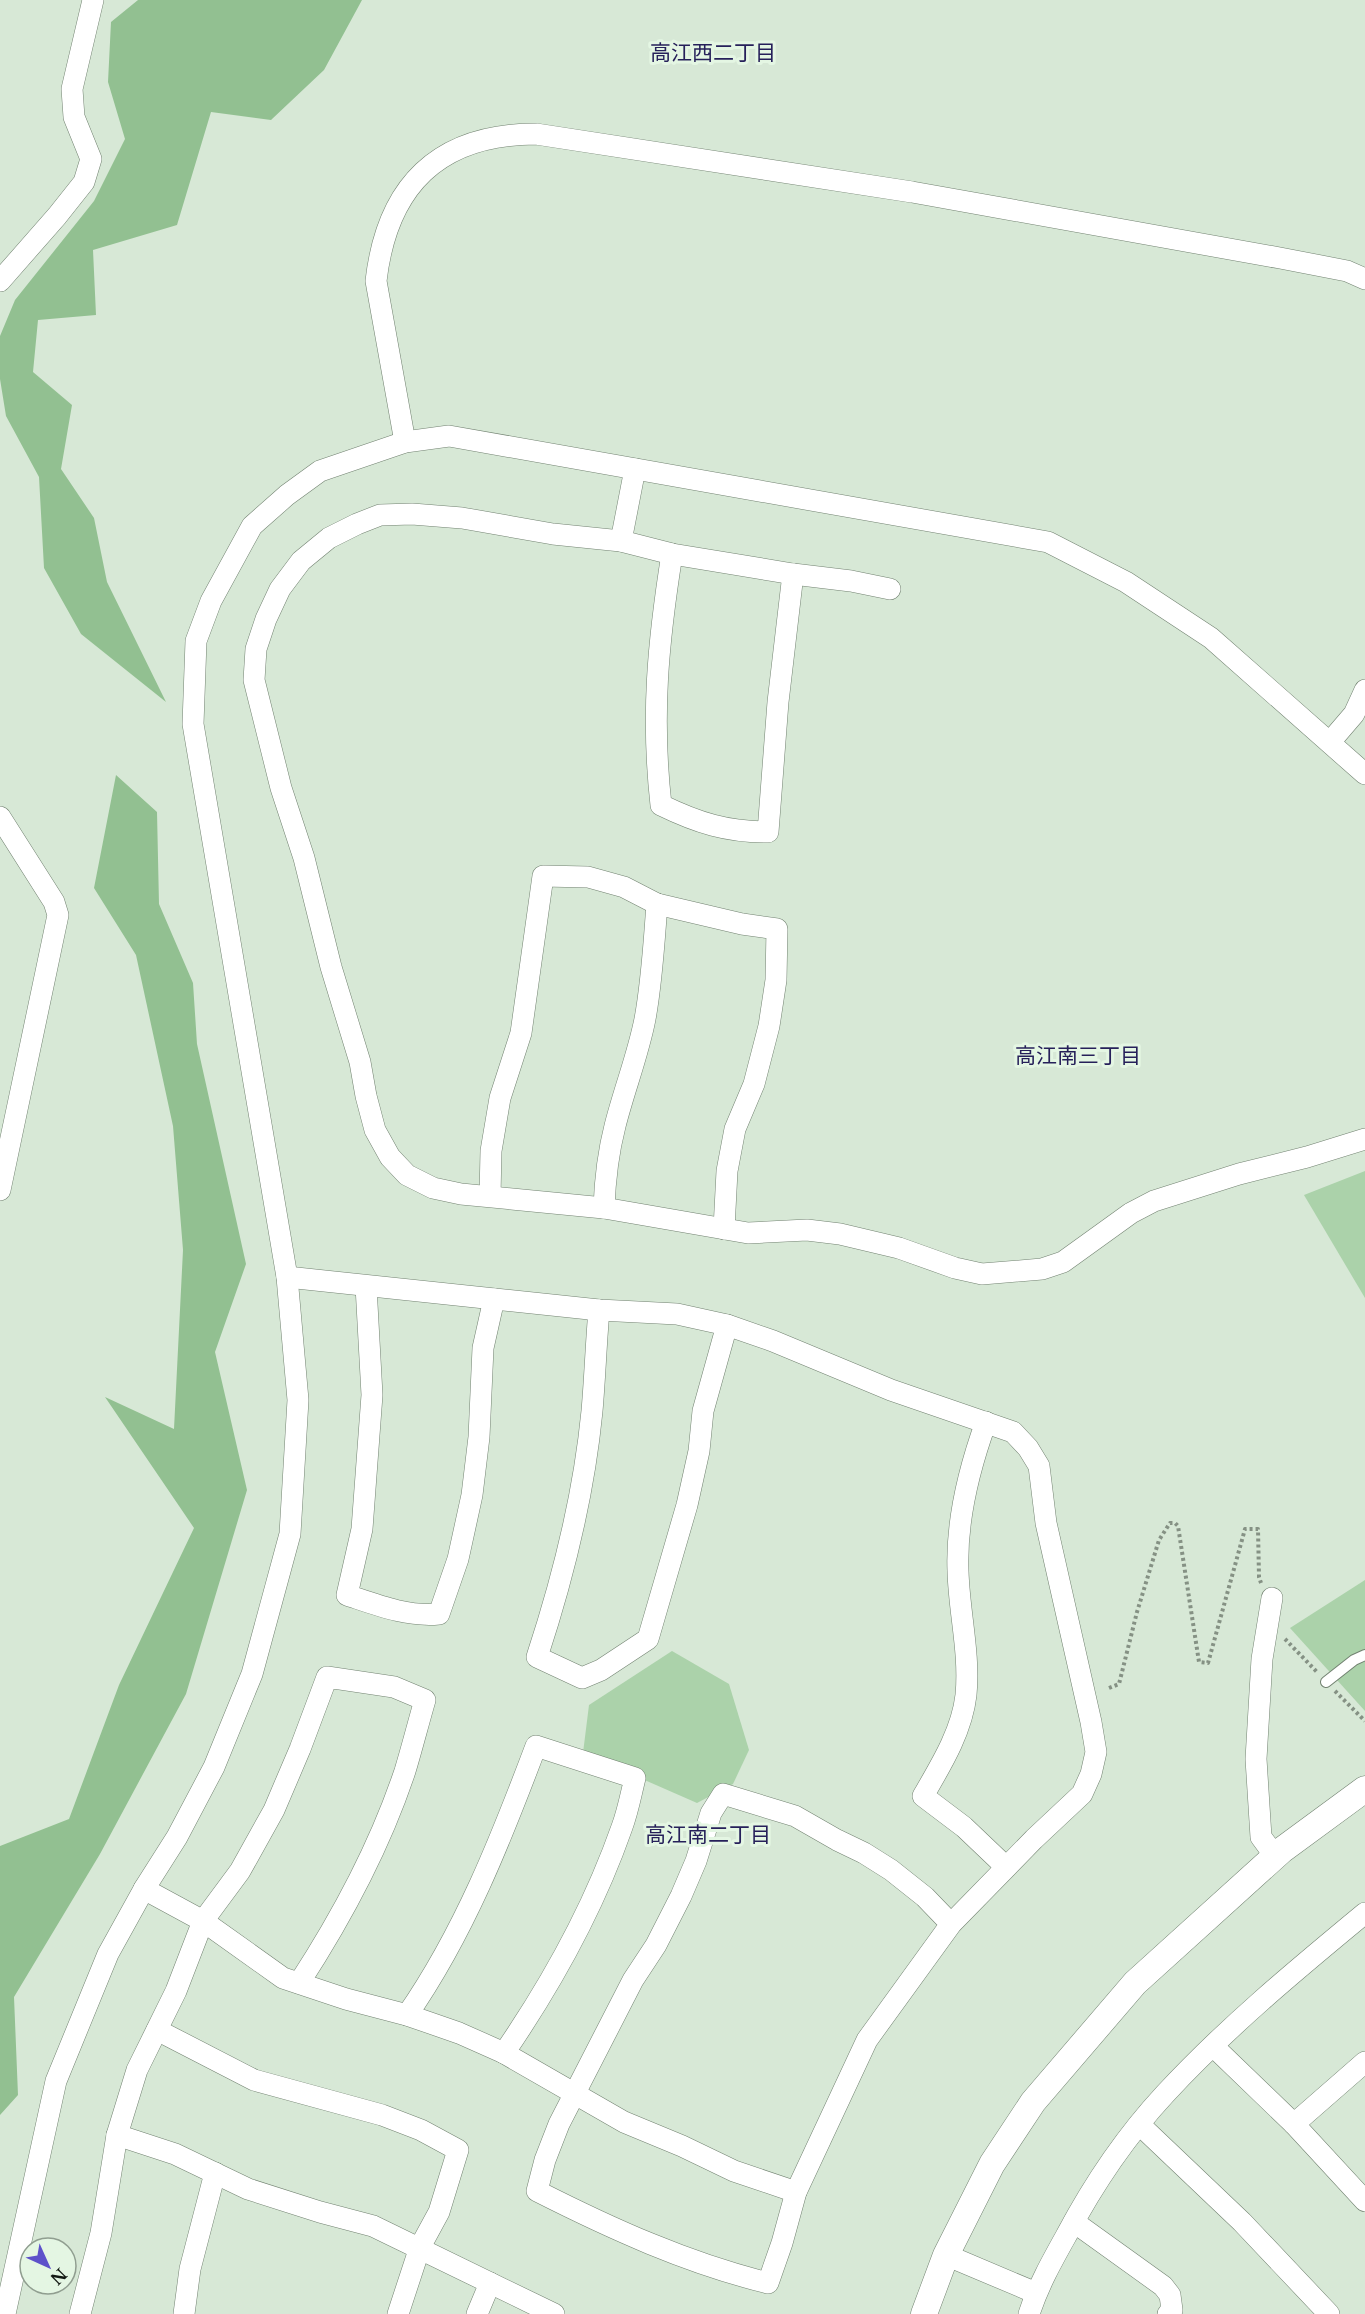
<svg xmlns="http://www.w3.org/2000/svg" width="1365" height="2314" font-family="'Libre Baskerville','Noto Sans JP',serif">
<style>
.green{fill:#abd2aa}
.forest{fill:#92c091}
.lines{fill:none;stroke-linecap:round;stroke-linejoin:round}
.service-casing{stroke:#728271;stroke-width:12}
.minor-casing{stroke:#728271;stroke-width:22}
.tertiary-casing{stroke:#728271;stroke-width:27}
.path{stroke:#859184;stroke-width:4;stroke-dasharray:3 3;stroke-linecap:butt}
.service{stroke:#fff;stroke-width:10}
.minor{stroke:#fff;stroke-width:21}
.tertiary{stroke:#fff;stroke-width:26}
.labels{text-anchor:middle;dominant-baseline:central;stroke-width:6;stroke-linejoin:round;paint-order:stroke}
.neighbourhood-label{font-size:21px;fill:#26205a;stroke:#e4f6e3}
</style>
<rect width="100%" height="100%" fill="#d7e8d6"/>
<g class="green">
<polygon points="1365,1171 1365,1298 1304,1195"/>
<polygon points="1365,1580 1365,1711 1290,1628"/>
<polygon points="672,1651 729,1684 749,1750 733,1784 697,1803 583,1753 589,1705"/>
</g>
<g class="forest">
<polygon points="138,0 362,0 324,70 271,120 211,112 177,225 93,250 96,315 38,320 33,372 72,405 61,469 94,518 107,582 166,702 81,634 44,568 39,477 6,416 0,379 0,336 15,300 94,201 125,139 108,82 111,22"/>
<polygon points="116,775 157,812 159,904 193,983 197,1044 246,1264 215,1352 247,1490 186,1694 100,1854 14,1997 18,2095 0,2115 0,1846 69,1819 119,1685 194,1528 105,1397 174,1429 183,1250 173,1126 136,955 94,888"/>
</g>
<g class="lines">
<defs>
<polyline id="service" points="1326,1682 1354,1660 1365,1655"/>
<g id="minor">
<polyline points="0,281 57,216 84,182 91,159 74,117 72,89 93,0"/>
<path d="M 405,442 L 376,281 C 387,186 438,134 536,134 L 912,192 L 1280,258 L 1347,271 L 1365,279"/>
<polyline points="621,541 635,469"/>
<path d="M 672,554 C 658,642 651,716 661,805 C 698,823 727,832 768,832 L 778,702 L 793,574"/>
<polyline points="890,589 851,581 793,574 672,554 621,541 553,534 462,518 412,514 380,515 357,524 329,538 301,561 280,589 266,619 256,649 254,680 281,788 304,858 331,967 360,1062 366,1096 375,1130 390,1157 407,1175 433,1188 461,1194 604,1208 748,1233 807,1230 840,1234 899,1248 955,1268 982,1274 1042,1269 1063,1262 1131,1213 1154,1201 1239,1174 1307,1157 1365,1139"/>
<polyline points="1330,742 1354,714 1365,690"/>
<polyline points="0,817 54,902 58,915 0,1190"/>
<polyline points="490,1196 491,1151 500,1098 521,1033 543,876 588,877 624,887 657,904 742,924 777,929 776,980 769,1026 754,1084 735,1129 727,1171 724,1229"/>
<path d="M 604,1208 C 605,1180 608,1153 615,1126 C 624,1090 638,1055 645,1019 C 652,981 654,942 657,904"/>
<path d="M 287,1277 L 599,1310 L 677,1314 L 727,1325 L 773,1341 L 891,1390 L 1013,1432 L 1028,1448 L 1039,1466 L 1046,1523 L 1091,1722 L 1096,1752 L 1091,1774 L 1082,1794 L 1034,1839 L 951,1924 L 867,2040 L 796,2192 L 782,2243 L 768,2283 C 687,2263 612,2229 537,2191 L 545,2160 L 559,2124 L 633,1980 L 656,1945 L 681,1896 L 696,1861 L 711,1813 L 723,1794 L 795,1816 L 837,1840 L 864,1853 L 891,1870 L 925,1897 L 951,1924"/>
<path d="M 366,1286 L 372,1395 L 362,1529 L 347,1595 C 377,1605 407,1617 439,1614 L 458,1559 L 472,1495 L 479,1437 L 483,1348 L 494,1299"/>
<path d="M 599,1310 C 596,1344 595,1377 592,1411 C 584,1494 563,1578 537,1657 L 582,1678 L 601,1670 L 648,1639 L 687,1505 L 699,1451 L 703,1411 L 727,1325"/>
<path d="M 986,1422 C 969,1469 956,1520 958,1571 C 959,1612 970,1653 966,1695 C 962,1731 941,1765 923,1796 L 964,1827 L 1006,1867"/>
<polyline points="1272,1598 1262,1659 1256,1759 1261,1837 1275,1856"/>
<polyline points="144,1889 203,1921 283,1978 346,1999 407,2015 459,2033 504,2053 624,2122 682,2146 734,2171 796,2192"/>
<path d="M 407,2015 C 464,1933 501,1839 536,1746 L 635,1778 C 631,1794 628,1811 622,1827 C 594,1907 552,1983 504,2053"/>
<polyline points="157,2030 254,2080 382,2115 421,2130 458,2150 439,2212 420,2247 398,2314"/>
<polyline points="1213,2046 1294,2124 1365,2201"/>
<polyline points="1294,2124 1365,2062"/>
<polyline points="1140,2125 1242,2222 1329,2314"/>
<polyline points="117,2135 175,2154 248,2189 320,2212 373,2226 554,2314"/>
<polyline points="1074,2222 1163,2286 1170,2295 1172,2310 1168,2314"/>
<polyline points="946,2255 1036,2293"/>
<polyline points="5,2314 56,2081 108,1954 144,1889 177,1837 214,1767 252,1674 290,1534 298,1400 287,1277 193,724 196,641 211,601 252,526 287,495 320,471 405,442 449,436 1048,542 1126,582 1211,638 1365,774"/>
<path d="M 80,2314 L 101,2233 L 117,2135 L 137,2070 L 176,1991 L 203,1921 L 240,1871 L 274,1810 L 300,1749 L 327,1677 L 394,1687 L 425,1700 C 418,1724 412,1748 405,1771 C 380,1846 342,1917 299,1983"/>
<polyline points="184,2314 190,2269 215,2173"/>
<polyline points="477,2314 490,2283"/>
<path d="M 1029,2314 C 1038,2286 1052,2261 1066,2236 C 1093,2185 1126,2136 1165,2094 C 1226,2028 1296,1970 1365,1913"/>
</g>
<polyline id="tertiary" points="924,2314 946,2255 992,2164 1033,2102 1135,1983 1282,1850 1365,1789"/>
</defs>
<use href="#service" class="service-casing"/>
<use href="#minor" class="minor-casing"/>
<use href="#tertiary" class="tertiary-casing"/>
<g class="path">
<polyline points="1285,1639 1317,1672"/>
<polyline points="1109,1688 1119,1684 1137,1612 1159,1540 1170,1523 1175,1523 1178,1526 1199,1662 1208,1663 1245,1529 1258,1529 1259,1577 1261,1583"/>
<polyline points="1335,1691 1365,1721"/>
</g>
<use href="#service" class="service"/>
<use href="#minor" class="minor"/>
<use href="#tertiary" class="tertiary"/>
</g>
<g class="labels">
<g class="neighbourhood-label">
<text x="713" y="53">高江西二丁目</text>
<text x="1078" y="1056">高江南三丁目</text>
<text x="708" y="1835">高江南二丁目</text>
</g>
</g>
<g transform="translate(48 2266) rotate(135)"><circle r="28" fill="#e4f6e3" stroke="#909e90" stroke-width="1.5"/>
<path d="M0-4.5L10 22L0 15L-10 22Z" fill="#5d51ca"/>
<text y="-9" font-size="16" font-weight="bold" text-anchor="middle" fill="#131913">N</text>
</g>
</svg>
